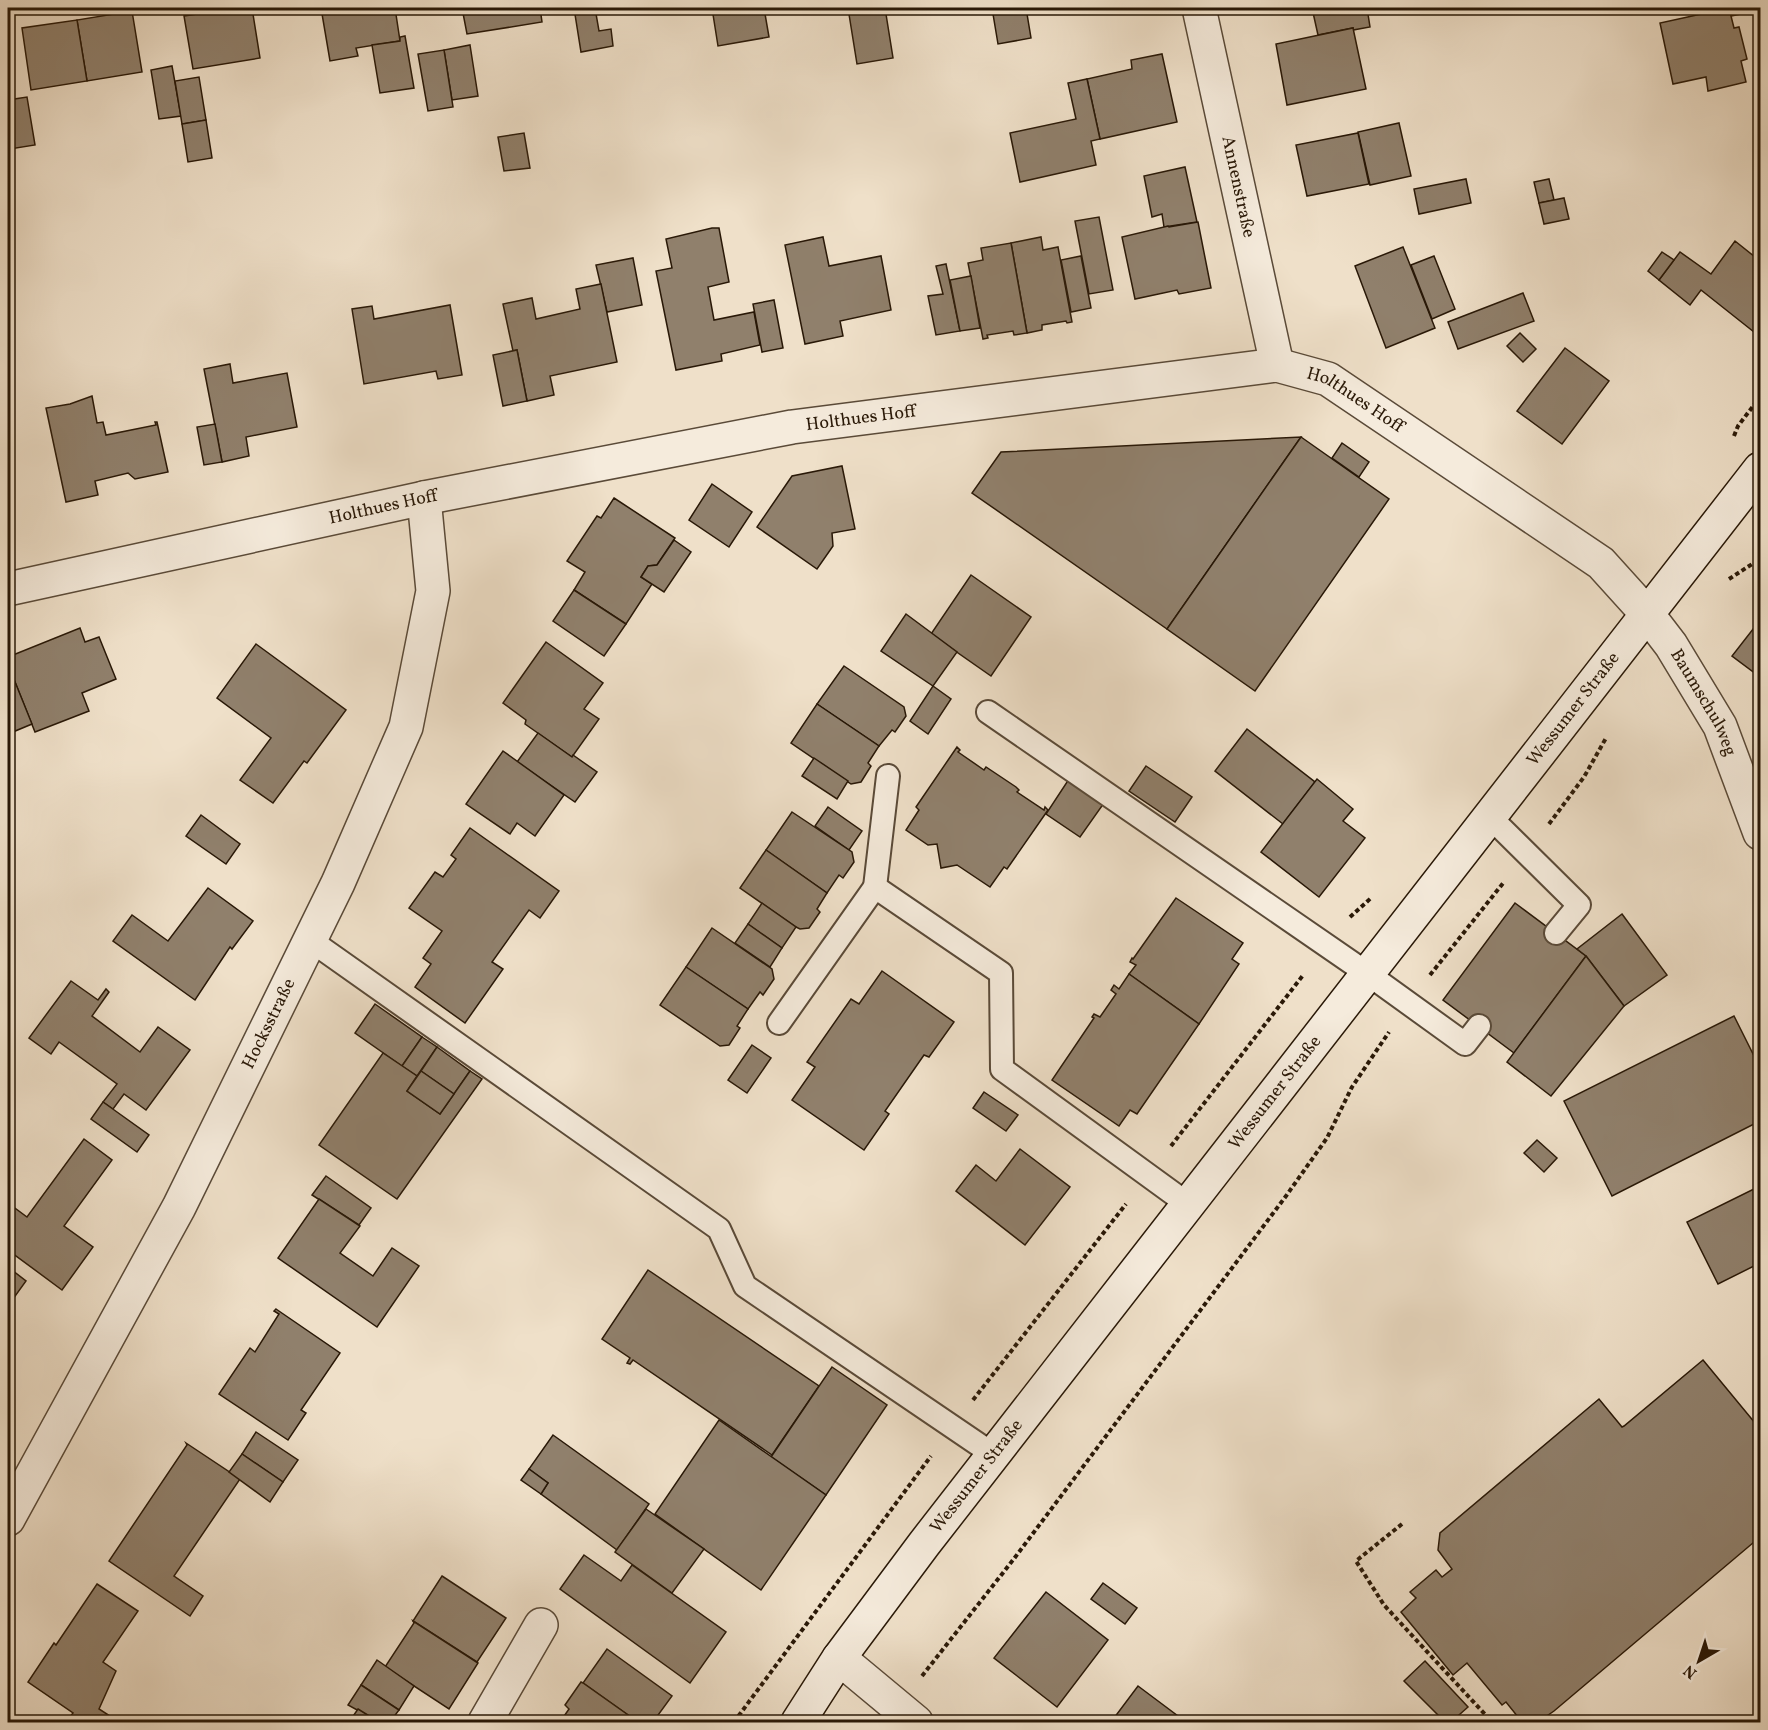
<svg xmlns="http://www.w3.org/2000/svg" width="1768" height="1730" font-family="Vollkorn,serif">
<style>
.building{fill:#90806c;stroke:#291807;stroke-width:1.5}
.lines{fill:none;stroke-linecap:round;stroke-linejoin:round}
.lane-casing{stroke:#5a4a38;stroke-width:26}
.street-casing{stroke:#5a4a38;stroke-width:36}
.secondary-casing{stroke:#291807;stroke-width:36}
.path{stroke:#291807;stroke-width:4;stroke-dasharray:4.5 3;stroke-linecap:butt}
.lane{stroke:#f5ebdc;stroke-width:22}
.street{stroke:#f5ebdc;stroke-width:33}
.secondary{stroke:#f5ebdc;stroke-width:33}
.labels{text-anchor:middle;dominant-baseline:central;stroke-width:6;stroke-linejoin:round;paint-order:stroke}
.street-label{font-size:18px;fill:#291807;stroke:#f5ebdc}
</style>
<rect width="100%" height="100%" fill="#efe0c9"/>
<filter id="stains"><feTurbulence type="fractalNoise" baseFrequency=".00333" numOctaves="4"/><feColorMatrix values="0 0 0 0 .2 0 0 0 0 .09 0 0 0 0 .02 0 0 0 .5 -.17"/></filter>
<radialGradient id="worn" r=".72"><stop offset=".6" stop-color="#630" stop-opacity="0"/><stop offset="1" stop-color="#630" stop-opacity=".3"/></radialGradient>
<g class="building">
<polygon points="237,8 252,8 260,58 193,69 184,16"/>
<polygon points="321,8 395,8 400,41 356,48 358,56 330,61"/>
<polygon points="462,8 540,8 542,22 467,34"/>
<polygon points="574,8 595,8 599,31 611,29 613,46 581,52"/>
<polygon points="712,8 764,8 769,37 718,46"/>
<polygon points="848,8 885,8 893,58 857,64"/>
<polygon points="992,8 1026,8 1031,38 998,44"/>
<polygon points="1312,8 1367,8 1370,27 1353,30 1353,28 1318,35"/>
<polygon points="1729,8 1760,8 1760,10 1732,16"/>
<polygon points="1729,8 1734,28 1739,27 1747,59 1741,61 1746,82 1708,91 1706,77 1673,84 1660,23"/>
<polygon points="132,11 142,72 87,81 77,20"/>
<polygon points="77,20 87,81 31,90 22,28"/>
<polygon points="1353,28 1366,89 1287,105 1276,44"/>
<polygon points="405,36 414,88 380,93 372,45 400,41 400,37"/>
<polygon points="470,45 478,96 452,100 444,50"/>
<polygon points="444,50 453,107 428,111 418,54"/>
<polygon points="1162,54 1177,122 1100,139 1087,79 1132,69 1131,60"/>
<polygon points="172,66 181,116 159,119 151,70"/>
<polygon points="199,77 206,120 182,124 175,81"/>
<polygon points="1087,79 1100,139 1091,141 1096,165 1020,182 1010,133 1076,119 1068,83"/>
<polygon points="27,97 35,145 10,149 8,141 8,100"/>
<polygon points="206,120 212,158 188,162 182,124"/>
<polygon points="1399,123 1411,176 1370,185 1358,132"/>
<polygon points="524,133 530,168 504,171 498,137"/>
<polygon points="1358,133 1369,184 1307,196 1296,145"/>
<polygon points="1185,167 1197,222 1164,227 1162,214 1152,217 1144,176"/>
<polygon points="1466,179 1471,203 1419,214 1414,189"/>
<polygon points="1549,179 1554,200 1539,203 1534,182"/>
<polygon points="1564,198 1569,219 1544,224 1539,203"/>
<polygon points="1099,217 1113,290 1089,294 1075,221"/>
<polygon points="1198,222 1211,288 1179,294 1177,290 1135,299 1122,237 1168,226 1169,227"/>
<polygon points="712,228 719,228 729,282 708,287 714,320 754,312 760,345 721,354 722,361 676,370 656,271 672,268 666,239"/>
<polygon points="823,237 829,266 881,256 891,310 840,321 843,336 805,344 785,245"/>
<polygon points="1041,237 1043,250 1058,247 1072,322 1067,323 1066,321 1042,325 1042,330 1027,333 1011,243"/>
<polygon points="1735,241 1760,261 1760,324 1754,332 1701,290 1690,305 1659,280 1680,252 1711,274"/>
<polygon points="1011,243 1027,333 1014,335 1013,331 987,335 988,338 983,339 968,263 983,260 981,248"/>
<polygon points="1403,247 1435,328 1386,348 1355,266"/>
<polygon points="1662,252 1674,260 1659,280 1648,271"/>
<polygon points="1081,256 1091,308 1071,312 1061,260"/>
<polygon points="1434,256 1455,309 1432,319 1411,265"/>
<polygon points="633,258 642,305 607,312 596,265"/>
<polygon points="946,264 960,331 936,335 928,296 943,294 936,266"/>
<polygon points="971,276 980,328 960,331 950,280"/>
<polygon points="601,284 617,362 550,376 554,395 527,401 517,350 513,351 503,304 532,298 536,319 580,309 576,289"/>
<polygon points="1523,293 1534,321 1458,349 1448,322"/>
<polygon points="774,300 783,348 762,352 753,304"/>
<polygon points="450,305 462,375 438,379 436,371 364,384 352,309 372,306 374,319"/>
<polygon points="1520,333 1536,349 1523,362 1507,346"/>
<polygon points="1565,348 1609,381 1562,444 1517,411"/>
<polygon points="517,350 527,401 503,406 493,355"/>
<polygon points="230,364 233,383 287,373 297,427 246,437 249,456 222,462 204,369"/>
<polygon points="92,396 97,423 103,422 106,435 156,425 155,422 157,422 168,472 135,479 128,473 95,481 98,495 66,502 46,408 70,404"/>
<polygon points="215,424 222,462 204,465 197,427"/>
<polygon points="1301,437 1167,629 972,493 1001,452"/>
<polygon points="1301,437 1389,499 1255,691 1167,629"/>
<polygon points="1342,443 1369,462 1359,477 1332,458"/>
<polygon points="842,466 855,529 832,533 833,546 817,569 757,527 792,476"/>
<polygon points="712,484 752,512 729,547 689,520"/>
<polygon points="614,498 675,538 657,565 648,566 641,577 652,584 626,624 574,590 585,572 567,561 597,516 601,518"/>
<polygon points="674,540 691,552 664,592 641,577 648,566 657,565"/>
<polygon points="971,575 1031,617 991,676 931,634"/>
<polygon points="574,590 626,624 604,656 553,621"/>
<polygon points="906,614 957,652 933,686 881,651"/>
<polygon points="1757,624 1760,628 1760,677 1732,656"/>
<polygon points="80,628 85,642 99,637 116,679 82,693 89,711 35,732 9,667 8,657"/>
<polygon points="546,642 603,683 584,709 599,719 572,757 525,724 526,720 503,703"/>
<polygon points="256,644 346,710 307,763 304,761 273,803 240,780 271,738 217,698"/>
<polygon points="844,666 904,707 906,716 895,732 892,730 879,746 817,704"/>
<polygon points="9,667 32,724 8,734 8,668"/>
<polygon points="933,686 951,699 928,734 910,721"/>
<polygon points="817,704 879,746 868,763 871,766 861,782 851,784 791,743"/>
<polygon points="1247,729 1315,782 1283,824 1215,771"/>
<polygon points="538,733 572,757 573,755 597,772 575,802 517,762"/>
<polygon points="957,747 960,750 958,752 984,770 986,767 1016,787 1019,790 1017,792 1044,810 1045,807 1048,810 1007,869 1004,867 990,887 957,865 941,868 937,844 928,845 906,830 919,810 916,807"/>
<polygon points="503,751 564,795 535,836 517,823 510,834 466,804"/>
<polygon points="814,758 848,781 837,799 802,776"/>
<polygon points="1146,766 1192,797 1175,822 1129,791"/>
<polygon points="1069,779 1104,803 1080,837 1046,814"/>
<polygon points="1317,779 1353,809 1343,821 1365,838 1319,897 1261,852"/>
<polygon points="828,807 862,831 849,850 815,826"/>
<polygon points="792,812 852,852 854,862 843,878 839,875 827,893 766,850"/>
<polygon points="201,815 240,844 226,864 186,836"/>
<polygon points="470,828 559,891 540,918 529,910 492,962 503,969 465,1023 415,987 431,964 423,958 442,931 409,908 435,872 443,877 456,859 451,855"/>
<polygon points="766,850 827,893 817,909 820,912 809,928 800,929 796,927 740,888"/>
<polygon points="208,888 253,921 232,949 230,947 195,1000 113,941 132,915 168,941"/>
<polygon points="1176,898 1243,943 1232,959 1239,964 1199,1024 1129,974 1136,965 1130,962 1132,958 1133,959"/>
<polygon points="762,903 796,927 782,948 748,924"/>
<polygon points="1515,903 1586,956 1514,1053 1443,1000"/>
<polygon points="1622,914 1667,975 1624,1006 1586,956 1577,949"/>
<polygon points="748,924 782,948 770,967 735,943"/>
<polygon points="712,928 772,969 774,979 763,995 760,992 748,1009 686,967"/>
<polygon points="1586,956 1624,1006 1551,1096 1507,1062"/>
<polygon points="686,967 748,1009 737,1026 740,1028 729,1045 720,1046 660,1005"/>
<polygon points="882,971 954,1022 929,1057 924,1055 885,1111 889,1114 864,1150 792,1100 815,1067 807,1062 851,999 859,1004"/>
<polygon points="1129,974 1199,1024 1137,1114 1130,1110 1119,1126 1052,1080 1094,1018 1092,1017 1094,1014 1100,1017 1116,994 1111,990 1114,985 1119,989"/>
<polygon points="71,981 98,1000 106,989 109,992 92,1016 140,1052 158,1027 190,1050 146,1110 124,1094 113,1109 103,1102 117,1084 59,1042 51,1054 29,1038"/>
<polygon points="375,1004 422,1037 402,1066 355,1033"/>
<polygon points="1734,1016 1760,1068 1760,1121 1612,1196 1564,1101"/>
<polygon points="422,1037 437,1047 417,1076 402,1066"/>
<polygon points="752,1045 771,1058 747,1093 728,1080"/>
<polygon points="437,1047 470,1071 454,1094 421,1071"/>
<polygon points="383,1053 417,1076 407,1091 440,1114 470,1071 482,1079 397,1199 319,1145"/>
<polygon points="421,1071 454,1094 440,1114 407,1091"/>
<polygon points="984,1092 1018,1115 1006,1131 973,1108"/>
<polygon points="103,1102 149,1135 137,1152 91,1119"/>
<polygon points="84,1139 112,1160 64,1226 93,1247 62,1290 8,1250 8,1203 27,1217"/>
<polygon points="1537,1140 1557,1158 1544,1172 1524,1153"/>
<polygon points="1020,1149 1070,1187 1025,1245 956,1191 976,1165 996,1181"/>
<polygon points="326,1176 371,1208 359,1225 312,1195"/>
<polygon points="1760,1186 1760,1263 1718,1284 1687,1222"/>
<polygon points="319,1199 360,1226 340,1253 373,1276 392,1248 419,1266 377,1327 278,1258"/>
<polygon points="8,1267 26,1281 8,1306"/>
<polygon points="648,1270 819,1386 772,1455 633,1360 630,1364 627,1363 630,1358 602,1339"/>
<polygon points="276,1309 340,1353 301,1410 306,1413 288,1440 219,1394 250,1348 255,1352 279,1314 274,1311"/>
<polygon points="1703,1360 1760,1429 1760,1537 1554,1711 1538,1722 1522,1722 1506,1702 1502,1705 1467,1663 1453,1675 1401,1612 1416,1598 1410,1592 1436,1570 1442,1577 1452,1569 1438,1550 1440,1533 1599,1399 1622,1427 1624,1426"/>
<polygon points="832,1367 887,1405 826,1495 771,1457"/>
<polygon points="719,1420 826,1495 761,1590 655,1514"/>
<polygon points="256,1432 298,1460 283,1482 242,1454"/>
<polygon points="553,1435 649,1504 617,1550 541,1494 548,1483 529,1469"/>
<polygon points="186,1443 240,1479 174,1576 203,1596 190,1616 109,1561 187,1445"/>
<polygon points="242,1454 283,1482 270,1502 229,1472"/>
<polygon points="529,1469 548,1483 541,1494 521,1480"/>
<polygon points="646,1509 704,1549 672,1593 615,1552"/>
<polygon points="584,1555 621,1581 632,1565 726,1632 690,1683 560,1589"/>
<polygon points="442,1576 506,1618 477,1662 413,1621"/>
<polygon points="1103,1583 1137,1608 1125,1624 1091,1599"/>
<polygon points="97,1584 138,1611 103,1662 116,1671 99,1709 113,1718 110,1722 66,1722 73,1713 28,1682 54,1643 56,1645"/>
<polygon points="1046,1592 1108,1640 1057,1707 994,1658"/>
<polygon points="413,1621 478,1663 449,1709 385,1667 414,1623"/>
<polygon points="607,1649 672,1696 653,1722 638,1722 583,1683"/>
<polygon points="377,1660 414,1686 399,1710 361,1685"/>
<polygon points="1425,1661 1468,1707 1451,1722 1445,1722 1404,1681"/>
<polygon points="581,1682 583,1683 638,1722 560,1722 569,1709 565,1705"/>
<polygon points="361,1685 399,1710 390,1722 379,1722 348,1705"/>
<polygon points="1138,1686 1186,1722 1111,1722"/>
<polygon points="358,1709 379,1722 349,1722"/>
</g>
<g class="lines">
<defs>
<g id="lane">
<polyline points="988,712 1368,974 1465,1044 1479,1026"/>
<polyline points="1490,817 1579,905 1556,933"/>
<polyline points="875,887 888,776"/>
<polyline points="310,940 719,1229 745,1286 994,1455"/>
<polyline points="779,1023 875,887 1001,973 1002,1069 1189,1205"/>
</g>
<g id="street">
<path id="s1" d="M 1199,8 L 1277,365"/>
<path id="s2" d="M 8,589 L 424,498 L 792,427 L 1277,365 L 1328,379 L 1601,563 L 1648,615 L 1671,645 L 1720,726 L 1760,833"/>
<path id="s3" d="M 8,1519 L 179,1207 L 338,883 L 406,727 L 433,591 L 424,498"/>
<polyline points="839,1658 916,1722"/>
<polyline points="485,1722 541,1625"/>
</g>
<g id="secondary">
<path id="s4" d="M 798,1722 L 839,1658 L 924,1544 L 1760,469"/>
</g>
</defs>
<use href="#lane" class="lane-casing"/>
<use href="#street" class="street-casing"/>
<use href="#secondary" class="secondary-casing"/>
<g class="path">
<polyline points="1734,436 1738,426 1760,397"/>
<polyline points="1729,579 1760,559"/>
<polyline points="1549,824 1584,777 1606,738"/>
<polyline points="1350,917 1371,898"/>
<polyline points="1430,975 1504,882"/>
<polyline points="1171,1146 1304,974"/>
<polyline points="973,1400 1126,1204"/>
<polyline points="1402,1524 1356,1561 1384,1605 1492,1722"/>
<polyline points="922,1676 1013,1560 1286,1196 1327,1138 1352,1087 1389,1032"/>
<polyline points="734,1722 931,1456"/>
</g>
<use href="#lane" class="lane"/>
<use href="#street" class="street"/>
<use href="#secondary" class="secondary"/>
</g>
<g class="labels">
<g class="street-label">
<text stroke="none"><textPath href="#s1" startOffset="183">Annenstraße</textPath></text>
<text stroke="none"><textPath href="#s2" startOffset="1376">Holthues Hoff</textPath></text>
<text stroke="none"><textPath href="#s2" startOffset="870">Holthues Hoff</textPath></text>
<text stroke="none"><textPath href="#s2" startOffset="384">Holthues Hoff</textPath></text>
<text stroke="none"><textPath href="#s2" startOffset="1846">Baumschulweg</textPath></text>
<text stroke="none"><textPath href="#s4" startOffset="1276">Wessumer Straße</textPath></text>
<text stroke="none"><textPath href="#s3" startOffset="560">Hocksstraße</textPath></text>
<text stroke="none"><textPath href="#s4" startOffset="790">Wessumer Straße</textPath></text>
<text stroke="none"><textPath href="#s4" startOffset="304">Wessumer Straße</textPath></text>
</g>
</g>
<rect width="1768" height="1730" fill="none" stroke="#efe0c9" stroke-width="30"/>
<rect x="9" y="9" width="1750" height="1712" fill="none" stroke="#291807" stroke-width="3"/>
<rect x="15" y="15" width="1738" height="1700" fill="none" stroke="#291807" stroke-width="1.5"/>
<g transform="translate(1699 1661) rotate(219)" stroke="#f5ebdc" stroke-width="4.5" paint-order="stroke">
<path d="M0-4.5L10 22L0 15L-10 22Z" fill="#291807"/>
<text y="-9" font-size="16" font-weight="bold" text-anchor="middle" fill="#291807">N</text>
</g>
<rect width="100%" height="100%" filter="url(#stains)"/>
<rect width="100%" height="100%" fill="url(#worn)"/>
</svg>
